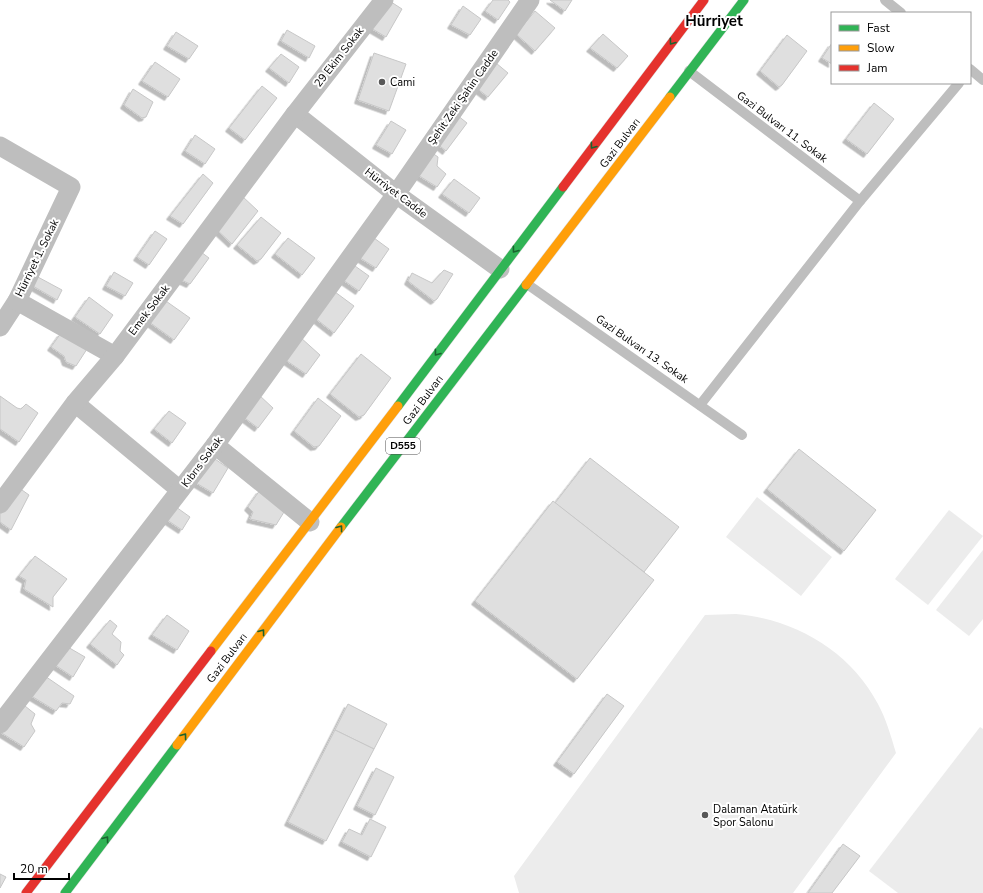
<svg xmlns="http://www.w3.org/2000/svg" width="983" height="893" font-family="'Nunito Sans',sans-serif">
<style>
.green{fill:#ececec}
.building{fill:#dfdfdf;stroke:#c7c7c7;filter:url(#shadow)}
.lines{fill:none;stroke-linecap:round;stroke-linejoin:round}
.fast-casing{stroke:#dbdbdb;stroke-width:10}
.slow-casing{stroke:#dbdbdb;stroke-width:10}
.jam-casing{stroke:#dbdbdb;stroke-width:10}
.lane{stroke:#bebebe;stroke-width:10}
.street{stroke:#bebebe;stroke-width:19}
.fast{stroke:#30b455;stroke-width:9}
.slow{stroke:#ff9f0a;stroke-width:9}
.jam{stroke:#e5322d;stroke-width:9}
.oneway{stroke:#1a632f}
.poi-dot{fill:#595959;stroke:#fff;stroke-width:1.5}
.labels{text-anchor:middle;dominant-baseline:central;stroke-width:4;stroke-linejoin:round;paint-order:stroke}
.shield{fill:#fff;stroke:#4c4c4c;stroke-width:1}
.shield-label{font-size:10px;font-weight:bold;fill:#000}
.street-label{font-size:11px;fill:#000;stroke:#fff}
.poi-label{font-size:11px;fill:#000;stroke:#fff;text-anchor:start}
.district-label{font-size:15px;font-weight:bold;fill:#000;stroke:#fff}
</style>
<defs>
<filter id="shadow"><feDropShadow dx="-3.5" dy="3.5" stdDeviation="0" flood-color="#0004"/></filter>
</defs>
<rect width="100%" height="100%" fill="#fff"/>
<g class="green">
<polygon points="757,497 832,557 801,596 726,537"/>
<polygon points="949,510 983,536 928,605 895,579"/>
<polygon points="983,550 983,619 969,636 936,610"/>
<path d="M 736,614 C 795,619 850,651 878,704 C 886,719 891,736 896,753 L 793,893 L 519,893 L 514,876 L 705,615 Z"/>
<polygon points="980,727 983,729 983,893 898,893 869,871"/>
</g>
<g class="building">
<polygon points="388,0 402,9 386,37 369,27"/>
<polygon points="493,0 508,0 510,2 498,20 485,11"/>
<polygon points="550,0 572,0 565,11"/>
<polygon points="463,6 481,19 470,35 451,25"/>
<polygon points="535,11 555,28 535,51 516,34"/>
<polygon points="287,30 315,46 309,58 281,41"/>
<polygon points="176,32 198,46 189,59 167,46"/>
<polygon points="603,34 628,56 617,68 590,48"/>
<polygon points="787,35 807,51 782,85 779,87 760,71"/>
<polygon points="832,43 832,64 822,58"/>
<polygon points="374,53 406,64 389,111 358,100"/>
<polygon points="281,54 299,67 289,83 269,68"/>
<polygon points="155,62 180,79 168,97 142,81"/>
<polygon points="496,63 508,73 488,97 475,87"/>
<polygon points="262,86 277,98 245,140 229,128"/>
<polygon points="133,89 153,102 146,117 142,118 124,105"/>
<polygon points="874,103 894,119 867,154 846,139"/>
<polygon points="457,115 467,123 446,151 436,143"/>
<polygon points="391,121 406,130 392,154 376,145"/>
<polygon points="195,135 215,149 205,164 185,151"/>
<polygon points="428,150 438,157 437,166 446,174 437,187 413,172"/>
<polygon points="203,174 213,183 183,224 170,216"/>
<polygon points="454,179 480,198 469,213 442,194"/>
<polygon points="242,196 258,211 232,244 215,228"/>
<polygon points="261,217 281,233 261,259 257,261 237,245"/>
<polygon points="155,231 167,239 149,265 137,257"/>
<polygon points="288,238 315,258 302,275 275,254"/>
<polygon points="374,238 389,249 376,268 360,258"/>
<polygon points="197,249 209,258 190,284 177,278"/>
<polygon points="355,266 369,276 359,291 343,280"/>
<polygon points="444,270 453,274 437,299 434,301 408,281 412,273 432,283"/>
<polygon points="114,272 133,283 125,296 106,286"/>
<polygon points="36,276 62,290 57,300 31,285"/>
<polygon points="331,289 354,306 334,333 311,315"/>
<polygon points="89,297 113,315 100,334 75,317"/>
<polygon points="163,299 190,318 174,340 149,322"/>
<polygon points="61,333 87,349 76,366 66,362 64,356 51,347"/>
<polygon points="300,337 320,355 306,374 284,359"/>
<polygon points="361,354 391,378 364,415 359,417 330,394"/>
<polygon points="259,395 273,408 258,428 242,416"/>
<polygon points="0,396 17,408 21,409 26,404 38,413 19,442 0,429"/>
<polygon points="318,398 341,416 319,446 314,447 294,431"/>
<polygon points="169,411 186,423 172,443 154,429"/>
<polygon points="799,449 876,510 844,551 767,489"/>
<polygon points="212,457 228,468 213,493 196,483"/>
<polygon points="590,458 679,527 644,572 555,503"/>
<polygon points="15,485 29,495 11,530 0,522 0,506"/>
<polygon points="260,490 284,512 276,525 250,519 253,512 248,507"/>
<polygon points="553,501 654,580 577,679 475,601"/>
<polygon points="176,507 190,517 182,530 167,520"/>
<polygon points="35,556 67,579 53,597 53,607 24,589 26,580 19,576"/>
<polygon points="167,615 189,631 177,650 152,635"/>
<polygon points="110,620 117,626 112,634 121,642 120,651 124,655 117,665 90,644"/>
<polygon points="66,646 85,657 73,677 55,665"/>
<polygon points="42,674 74,696 70,704 62,703 56,711 28,694"/>
<polygon points="607,694 624,706 574,774 557,762"/>
<polygon points="20,702 35,714 31,724 35,731 24,747 0,732"/>
<polygon points="348,704 387,724 374,749 335,730"/>
<polygon points="335,730 374,749 326,841 288,822"/>
<polygon points="376,768 394,777 375,815 357,806"/>
<polygon points="370,819 386,827 371,857 342,842 349,829 362,835"/>
<polygon points="843,844 860,856 832,893 808,893"/>
<polygon points="0,874 6,877 0,888"/>
</g>
<g class="lines">
<defs>
<g id="fast">
<polyline points="670,97 744,0"/>
<polyline points="398,406 563,187"/>
<polyline points="341,527 526,285"/>
<polyline points="65,893 177,745"/>
</g>
<g id="slow">
<polyline points="526,285 670,97"/>
<polyline points="211,651 398,406"/>
<polyline points="177,745 341,527"/>
</g>
<g id="jam">
<polyline points="563,187 704,0"/>
<polyline points="26,893 211,651"/>
</g>
</defs>
<use href="#fast" class="fast-casing"/>
<use href="#slow" class="slow-casing"/>
<use href="#jam" class="jam-casing"/>
<g class="lane">
<polyline points="885,0 901,13"/>
<polyline points="970,69 983,80"/>
<polyline points="689,71 860,201"/>
<polyline points="527,284 742,435"/>
<polyline points="700,405 860,201 959,83"/>
</g>
<g class="street">
<polyline points="295,114 396,194 500,269"/>
<polyline points="0,146 71,187 17,301 0,327"/>
<polyline points="17,301 115,356"/>
<polyline points="75,403 180,490"/>
<polyline points="215,445 310,522"/>
<polyline points="0,504 75,403 115,356 295,114 384,0"/>
<polyline points="0,724 215,445 396,194 530,0"/>
</g>
<use href="#fast" class="fast"/>
<use href="#slow" class="slow"/>
<use href="#jam" class="jam"/>
</g>
<defs><path id="oneway-chevron" d="M-2-3.5L2.5 0L-2 3.5" fill="none" stroke-width="1.6" stroke-linecap="round" stroke-linejoin="round"/></defs>
<g class="oneway">
<use href="#oneway-chevron" transform="translate(672 42) rotate(127)"/>
<use href="#oneway-chevron" transform="translate(593 146) rotate(127)"/>
<use href="#oneway-chevron" transform="translate(515 250) rotate(127)"/>
<use href="#oneway-chevron" transform="translate(437 353) rotate(127)"/>
<use href="#oneway-chevron" transform="translate(340 528) rotate(-53)"/>
<use href="#oneway-chevron" transform="translate(262 632) rotate(-53)"/>
<use href="#oneway-chevron" transform="translate(184 736) rotate(-53)"/>
<use href="#oneway-chevron" transform="translate(106 839) rotate(-53)"/>
</g>
<g class="poi-dot">
<circle cx="382" cy="82" r="4"/>
<circle cx="705" cy="815" r="4"/>
</g>
<g class="labels">
<rect class="shield" x="386" y="438" width="34" height="16" rx="3"/>
<g class="shield-label">
<text x="403" y="446">D555</text>
</g>
<g class="street-label">
<text transform="translate(339 57) rotate(-52)">29 Ekim Sokak</text>
<text transform="translate(463 97) rotate(-55)">Şehit Zeki Şahin Cadde</text>
<text transform="translate(782 127) rotate(37)">Gazi Bulvarı 11. Sokak</text>
<text transform="translate(620 143) rotate(-53)">Gazi Bulvarı</text>
<text transform="translate(396 193) rotate(37)">Hürriyet Cadde</text>
<text transform="translate(37 258) rotate(-64)">Hürriyet 1. Sokak</text>
<text transform="translate(149 310) rotate(-53)">Emek Sokak</text>
<text transform="translate(642 349) rotate(35)">Gazi Bulvarı 13. Sokak</text>
<text transform="translate(423 400) rotate(-53)">Gazi Bulvarı</text>
<text transform="translate(202 462) rotate(-53)">Kıbrıs Sokak</text>
<text transform="translate(227 658) rotate(-53)">Gazi Bulvarı</text>
</g>
<g class="poi-label">
<text x="390" y="82">Cami</text>
<text x="713" y="809">Dalaman Atatürk<tspan x="713" dy="13">Spor Salonu</tspan></text>
</g>
<g class="district-label">
<text x="714" y="21">Hürriyet</text>
</g>
</g>
<rect x="831" y="12" width="140" height="72" fill="#ffffff" stroke="#999999"/>
<rect x="839" y="25" width="20" height="6" fill="#30b455" stroke="#999999"/>
<text x="867" y="32" font-size="12" fill="#000000">Fast</text>
<rect x="839" y="45" width="20" height="6" fill="#ff9f0a" stroke="#999999"/>
<text x="867" y="52" font-size="12" fill="#000000">Slow</text>
<rect x="839" y="65" width="20" height="6" fill="#e5322d" stroke="#999999"/>
<text x="867" y="72" font-size="12" fill="#000000">Jam</text>
<path d="M14 873v6h55v-6" fill="none" stroke="#000000" stroke-width="2"/>
<text x="20" y="873" font-size="12" fill="#000000" stroke="#ffffff" stroke-width="3" paint-order="stroke">20 m</text>
</svg>
